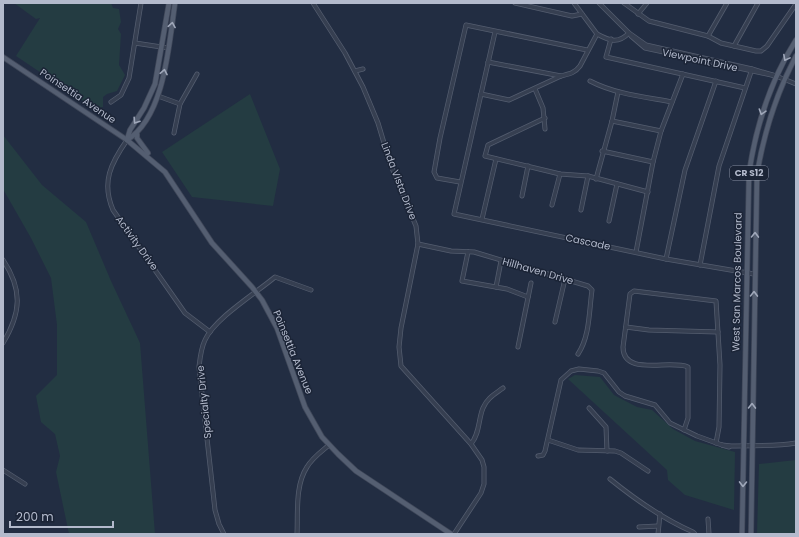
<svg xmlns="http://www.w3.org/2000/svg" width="799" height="537" font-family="Poppins,sans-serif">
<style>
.green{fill:#243c42}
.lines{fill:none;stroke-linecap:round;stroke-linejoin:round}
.minor-casing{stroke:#545d6f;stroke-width:5}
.major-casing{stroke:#40485a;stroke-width:6}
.minor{stroke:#363f51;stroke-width:3.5}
.major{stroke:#545e71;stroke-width:4.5}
.oneway{stroke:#a0a8ba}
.labels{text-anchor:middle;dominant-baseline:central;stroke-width:3;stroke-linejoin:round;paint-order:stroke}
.shield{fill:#1b2436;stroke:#858d9f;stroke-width:1}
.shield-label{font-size:9px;font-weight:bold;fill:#b3bacc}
.street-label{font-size:10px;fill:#b3bacc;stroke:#1b2436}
</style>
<rect width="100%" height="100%" fill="#222d42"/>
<g class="green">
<polygon points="14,3 111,3 113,8 119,9 121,22 118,29 121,34 119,65 125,75 117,91 107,94 103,97 103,107 98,108 89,105 16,56 40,18 36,19"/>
<polygon points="250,94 280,169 273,206 192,197 162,152"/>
<polygon points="3,135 42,185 86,222 111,281 140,343 155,534 69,534 56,472 60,456 55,434 41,422 36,396 57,375 57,325 51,278 31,238 3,189"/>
<polygon points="575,375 600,377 614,395 637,407 652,410 673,429 695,441 735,452 734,510 685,495 668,480 667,470 568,379"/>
<polygon points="796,460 796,534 757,534 759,464"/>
</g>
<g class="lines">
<defs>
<g id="minor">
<polyline points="313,3 345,53 363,87 378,123 390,163 416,226 418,244 401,328 399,347 401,366 471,444 482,460 484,467 484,484 481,493 454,534"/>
<polyline points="515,3 572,16 582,14"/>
<path d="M 574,3 L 597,34 C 610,41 618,44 629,33"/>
<polyline points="599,3 629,33 646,45 752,69 776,76"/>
<polyline points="624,3 649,21 708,36 721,43 756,51 761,51 767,46 796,4"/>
<polyline points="638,14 647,3"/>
<polyline points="495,32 454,214 666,259 754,274"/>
<polyline points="631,36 645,48 776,76 796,84"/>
<polyline points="708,36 727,3"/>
<polyline points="611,39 606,57 745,88"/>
<polyline points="135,43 168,48"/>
<polyline points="734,46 758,3"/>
<path d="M 488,62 L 561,76 C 569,74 575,73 580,66 L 597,34"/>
<polyline points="355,71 363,69"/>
<path d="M 590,81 C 615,94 645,97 672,102"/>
<polyline points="535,89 543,108 545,129"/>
<polyline points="481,94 509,100 561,76"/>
<polyline points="158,96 180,104"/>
<polyline points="111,102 121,95 129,78 141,3"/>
<polyline points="545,118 488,145 485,156 560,174 588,176 648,192"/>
<polyline points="612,121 661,131"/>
<polyline points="174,133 180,104 197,74"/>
<path d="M 127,140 C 111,163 101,182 113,210 L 185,313 L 210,332"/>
<polyline points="602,151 653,162"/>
<polyline points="596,179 612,121 618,92"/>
<polyline points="460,182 437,178 434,172 440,138 466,25 587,50"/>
<polyline points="522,196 528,166"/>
<polyline points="552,205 560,174"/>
<polyline points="581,210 588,176"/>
<polyline points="482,219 496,159"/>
<polyline points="609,221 617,184"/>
<path d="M 418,244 L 451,251 L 474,252 L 588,286 L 592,290 C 589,311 590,336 578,354"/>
<polyline points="468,252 462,281 507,289 528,297"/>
<polyline points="636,252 653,162 661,131 683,74"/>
<polyline points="666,259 685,170 716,81"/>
<path d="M 3,260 C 23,290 21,313 3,343"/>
<polyline points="700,265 719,166 752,69"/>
<polyline points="496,287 501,261"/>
<polyline points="555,322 565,279"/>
<polyline points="626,327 649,330 718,332"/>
<polyline points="518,347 531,283"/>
<polyline points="589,408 606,427 607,451"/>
<path d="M 684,430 L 688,418 L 688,367 C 670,359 623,377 623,347 L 630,294 L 634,291 L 716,301 L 720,365 L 719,427 L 716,443"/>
<polyline points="548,440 578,450 615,451 621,453 648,471"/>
<path d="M 471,444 C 480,433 478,420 483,408 C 487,398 495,394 503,388"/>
<path d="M 731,446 L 722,445 L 729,447 L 731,446 C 753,445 774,447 796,443"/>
<polyline points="538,456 543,455 545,451 561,380 571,371 579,369 598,371 604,373 619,392 625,396 655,405 670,423 697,436 722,445"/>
<polyline points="3,470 25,484"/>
<path d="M 610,479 C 636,500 663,519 693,532 L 695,534"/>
<polyline points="708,519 709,534"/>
<polyline points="639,527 658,526"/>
<path d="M 224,534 L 219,524 L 215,510 L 199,367 C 200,358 201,348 205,340 C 215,318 256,293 275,277 L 311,290"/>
<path d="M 297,534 C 298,513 295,485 307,467 C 312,458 322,451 329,445"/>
<polyline points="658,534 660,514"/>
</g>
<g id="major">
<polyline points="3,57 127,140 165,172 212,243 252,287 262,300 277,328 305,407 322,437 338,454 356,471 451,534"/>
<polyline points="137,134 137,138 148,153"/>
<path d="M 127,140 C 165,117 169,43 175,3"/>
<polyline points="127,140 130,130 144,108 155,84 169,3"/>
<path d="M 742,534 L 749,173 C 756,126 770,81 796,40"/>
<path d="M 751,534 L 757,174 C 764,132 776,94 796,56"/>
</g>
</defs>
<use href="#minor" class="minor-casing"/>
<use href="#major" class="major-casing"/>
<use href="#minor" class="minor"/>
<use href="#major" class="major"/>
</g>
<defs><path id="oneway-chevron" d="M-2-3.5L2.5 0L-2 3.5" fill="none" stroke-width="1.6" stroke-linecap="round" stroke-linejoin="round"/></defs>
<g class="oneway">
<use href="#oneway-chevron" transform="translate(172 25) rotate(-81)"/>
<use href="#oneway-chevron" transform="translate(786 58) rotate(118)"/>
<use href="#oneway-chevron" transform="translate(164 72) rotate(-79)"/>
<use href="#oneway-chevron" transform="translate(762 112) rotate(108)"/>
<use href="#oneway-chevron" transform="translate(136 121) rotate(123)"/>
<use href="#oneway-chevron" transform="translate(755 235) rotate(-89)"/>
<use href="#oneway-chevron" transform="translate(754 294) rotate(-89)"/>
<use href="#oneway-chevron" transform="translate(752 406) rotate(-89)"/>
<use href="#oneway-chevron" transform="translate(743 484) rotate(91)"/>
</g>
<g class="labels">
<rect class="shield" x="730" y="166" width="38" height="14" rx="3"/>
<g class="shield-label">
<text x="749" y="173">CR S12</text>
</g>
<g class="street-label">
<text transform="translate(700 60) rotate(12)">Viewpoint Drive</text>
<text transform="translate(78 96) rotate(34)">Poinsettia Avenue</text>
<text transform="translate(399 181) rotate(69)">Linda Vista Drive</text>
<text transform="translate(588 242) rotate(12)">Cascade</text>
<text transform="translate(137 243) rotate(54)">Activity Drive</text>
<text transform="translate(538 271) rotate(16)">Hillhaven Drive</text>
<text transform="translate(737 282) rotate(-89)">West San Marcos Boulevard</text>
<text transform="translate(293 352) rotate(68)">Poinsettia Avenue</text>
<text transform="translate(204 402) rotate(-96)">Specialty Drive</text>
</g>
</g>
<rect width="799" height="537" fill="none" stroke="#b3bacc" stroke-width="8"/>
<path d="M10 521v6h103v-6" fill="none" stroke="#b3bacc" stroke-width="2"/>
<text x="16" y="521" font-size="12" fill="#b3bacc" stroke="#1b2436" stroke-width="3" paint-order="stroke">200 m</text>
</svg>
